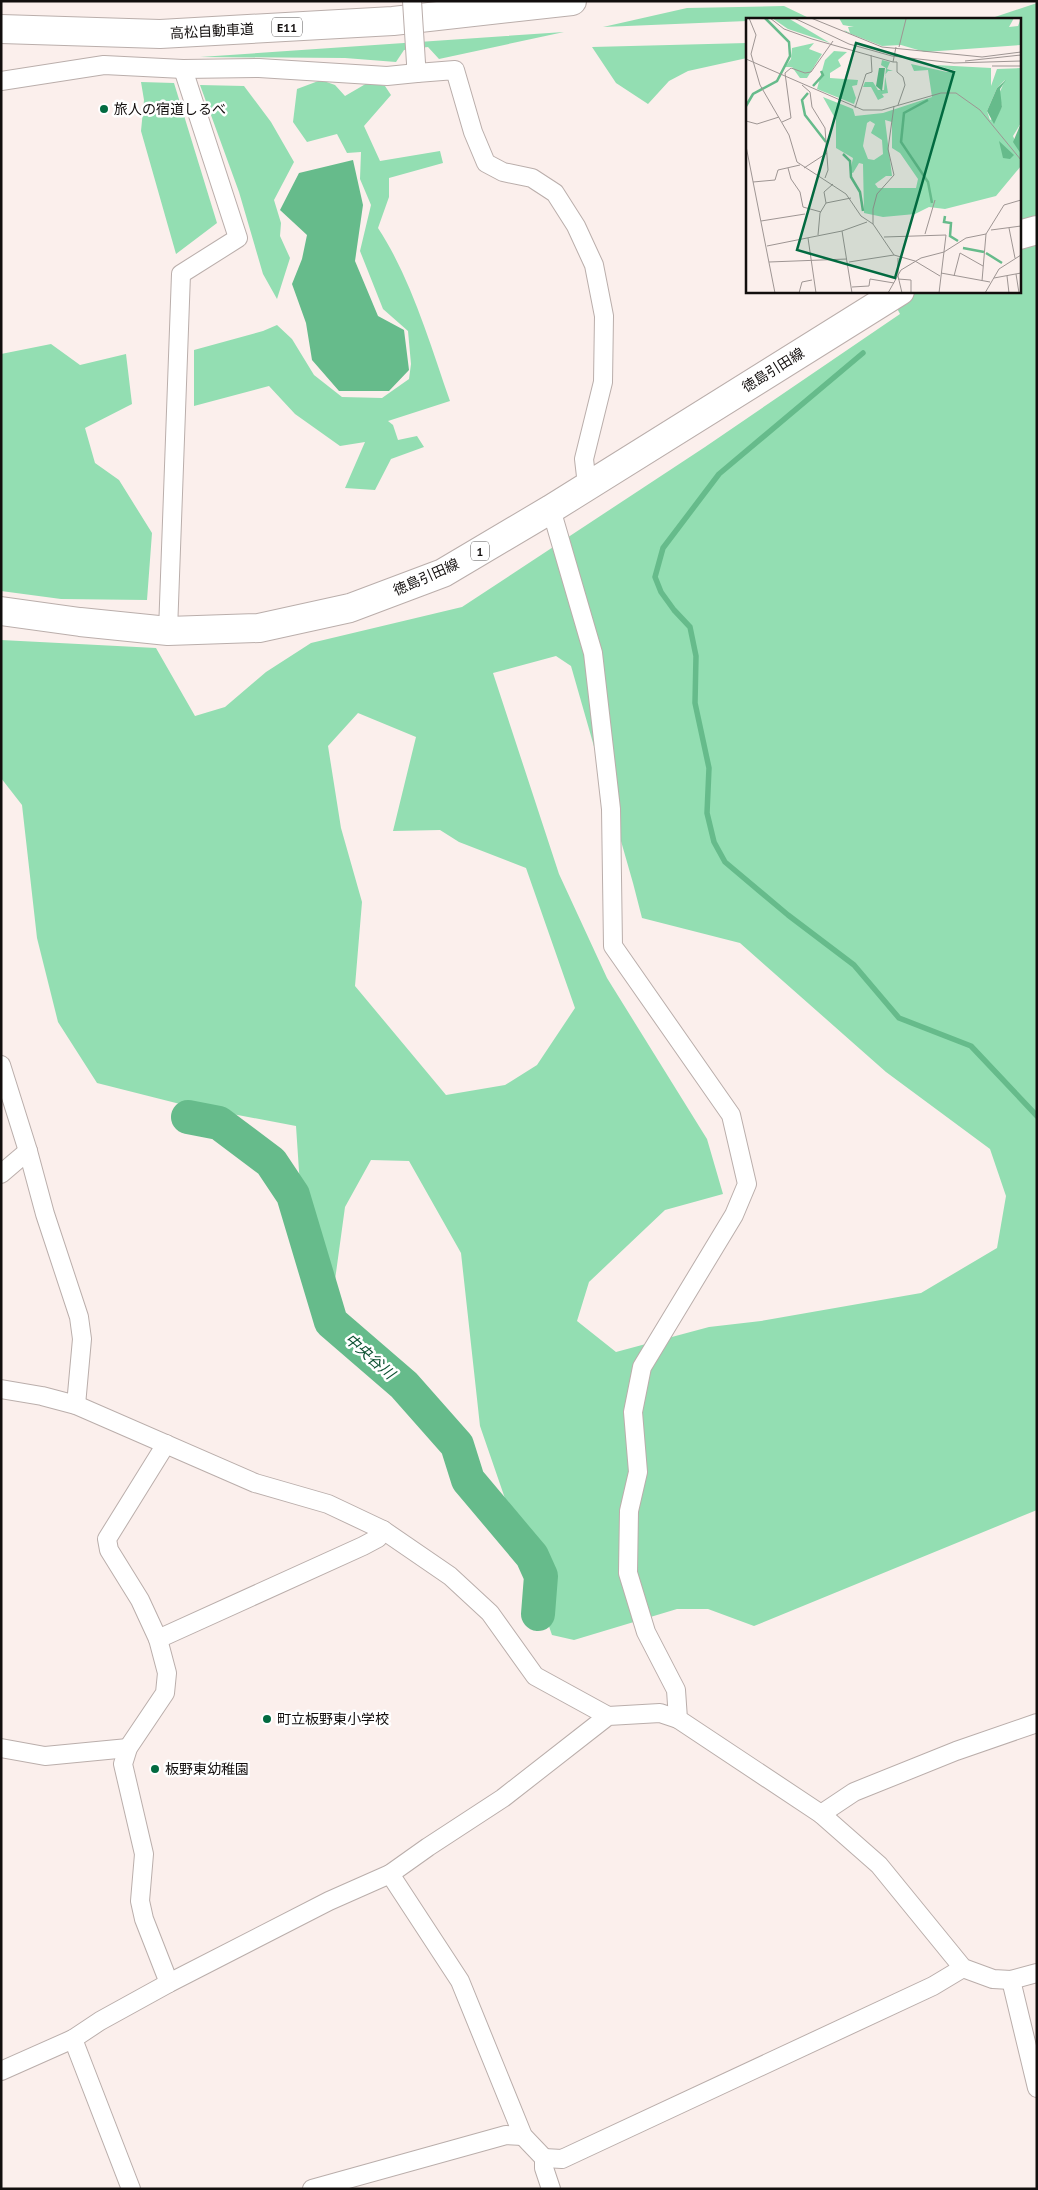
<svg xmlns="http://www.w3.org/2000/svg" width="1038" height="2190" font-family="'PT Sans','Noto Sans JP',sans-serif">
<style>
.green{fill:#93deb2;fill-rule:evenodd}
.water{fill:#66bb8b}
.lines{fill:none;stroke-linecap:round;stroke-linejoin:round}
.stream{stroke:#66bb8b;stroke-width:5.5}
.river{stroke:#66bb8b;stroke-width:34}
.street-casing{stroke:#baaeab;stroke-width:20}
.primary-casing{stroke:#baaeab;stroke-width:30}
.highway-casing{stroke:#baaeab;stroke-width:30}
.street{stroke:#fff;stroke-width:18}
.primary{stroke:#fff;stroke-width:28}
.highway{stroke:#fff;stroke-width:28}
.street-bridge-casing{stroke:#baaeab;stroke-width:20;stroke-linecap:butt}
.street-bridge{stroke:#fff;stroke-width:18}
.poi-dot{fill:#026a40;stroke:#fff;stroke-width:2}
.labels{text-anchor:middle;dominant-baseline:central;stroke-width:5;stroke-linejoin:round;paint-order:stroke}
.shield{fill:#fff;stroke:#595656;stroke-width:1}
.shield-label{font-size:12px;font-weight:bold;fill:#120e0d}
.street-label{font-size:14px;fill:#120e0d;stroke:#fff}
.poi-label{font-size:14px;fill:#120e0d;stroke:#fff;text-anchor:start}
.water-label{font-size:15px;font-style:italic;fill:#0d5132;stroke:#fff}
.inset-river{fill:none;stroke:#66bb8b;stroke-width:2.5}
.inset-road{fill:none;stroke:#9e9593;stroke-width:1}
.view{fill:#026a40;fill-opacity:0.15;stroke:#026a40;stroke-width:2.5}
.inset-edge{fill:none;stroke:#120e0d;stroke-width:2.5}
</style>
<rect width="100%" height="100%" fill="#fbefec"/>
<g class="green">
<path d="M 1037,3 L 1037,1510 L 754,1626 L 708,1609 L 677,1609 L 574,1640 L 552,1635 L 480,1426 L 461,1253 L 409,1161 L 371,1160 L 345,1207 L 335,1280 L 306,1276 L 296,1126 L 180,1104 L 97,1083 L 58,1022 L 37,938 L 22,805 L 1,778 L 1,640 L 156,648 L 195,716 L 225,707 L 266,672 L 311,643 L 462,607 L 705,447 L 900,314 L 888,291 L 1019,291 L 1019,19 L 989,19 ZM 556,656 L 571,666 L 633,883 L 642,918 L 740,943 L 886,1072 L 990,1149 L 1006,1196 L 997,1248 L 921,1293 L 761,1321 L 709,1327 L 616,1352 L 577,1321 L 589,1282 L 665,1210 L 723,1194 L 707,1139 L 607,978 L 559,874 L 493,673 ZM 358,713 L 416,737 L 393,831 L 440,830 L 459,842 L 526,868 L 575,1008 L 537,1065 L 505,1085 L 446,1095 L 355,986 L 362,902 L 341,828 L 328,746 Z"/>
<polygon points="784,6 811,19 747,19 747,21 603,27 687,8"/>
<polygon points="564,32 439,59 428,47 404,50 396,62 345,58 200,57"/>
<polygon points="747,43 747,58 688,71 669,81 648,104 616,83 592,47"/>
<path d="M 321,80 L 335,85 L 345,96 L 369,82 L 385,86 L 391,95 L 364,126 L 380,161 L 440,151 L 443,163 L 389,178 L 389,197 L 378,228 C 411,278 430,344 450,401 L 388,421 L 393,425 L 398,440 L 417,436 L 424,447 L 391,459 L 375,490 L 345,488 L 365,442 L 340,446 L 295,414 L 269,386 L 194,406 L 194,350 L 263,331 L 277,325 L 292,339 L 314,375 L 342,397 L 382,398 L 409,379 L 411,364 L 408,331 L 383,309 L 360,251 L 371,205 L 360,179 L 361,152 L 347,153 L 337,134 L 307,142 L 293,122 L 297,89 Z"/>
<polygon points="141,82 174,83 217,223 176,254 141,131 144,100"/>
<polygon points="200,85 244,86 271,122 294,162 274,200 281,223 280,236 290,258 277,299 263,274 239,192"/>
<polygon points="51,344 80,365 126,354 132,404 85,428 95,463 119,480 152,533 147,600 61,599 1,591 1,354"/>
</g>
<polygon class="water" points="353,160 363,205 355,261 378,316 404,330 409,370 389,391 339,391 312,360 306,323 292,284 302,259 307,235 280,210 299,173"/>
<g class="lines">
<polyline class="stream" points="863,353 719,474 663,548 655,577 661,592 674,610 690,627 696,656 695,703 709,768 707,813 714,842 725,862 788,915 854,965 899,1018 971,1046 1037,1116"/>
<polyline class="river" points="188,1117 219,1123 271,1162 293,1195 331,1322 404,1385 457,1445 468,1480 532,1556 541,1576 538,1614"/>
<defs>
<g id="street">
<polyline points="416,63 417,73 455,70 473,132 486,163 503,172 532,178 555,193 576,226 594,265 604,316 603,382 584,459 587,485"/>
<polyline points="1,81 104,65 183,69 259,68 387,76 417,73"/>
<polyline points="551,509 593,653 611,809 613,946 731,1115 747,1184 734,1215 642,1367 633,1412 638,1472 629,1511 628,1573 646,1632 676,1690 678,1719 821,1814 879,1865 963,1968 993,1979 1011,1980 1037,1973"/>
<polyline points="168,631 181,274 238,238 183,69"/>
<polyline points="1,1065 28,1151 45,1214 79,1317 82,1339 76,1405"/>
<polyline points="1,1174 28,1151"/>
<polyline points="1,1389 42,1396 76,1405 255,1483 328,1504 383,1530 450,1576 490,1613 535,1676 608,1716"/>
<polyline points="166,1444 107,1539 109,1550 140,1600 158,1639 363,1546 378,1538 383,1530"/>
<polyline points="158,1639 167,1673 165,1693 128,1748 123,1764 144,1854 140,1901 144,1919 169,1983"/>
<polyline points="1,1748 45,1756 128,1748"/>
<polyline points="821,1814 854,1792 956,1751 1037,1723"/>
<polyline points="390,1874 460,1981 523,2136 544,2158 544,2168 551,2189"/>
<polyline points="1011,1980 1037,2088"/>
<polyline points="73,2039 131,2189"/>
<polyline points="1,2071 73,2039 100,2021 169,1983 329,1901 390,1874 428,1847 503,1798 608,1716 660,1713 678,1719"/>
<polyline points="544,2158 562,2159 933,1986 963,1968"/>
<polyline points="312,2189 506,2135 523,2136"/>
</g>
<g id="primary">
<polyline points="1019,235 1037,230"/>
<polyline points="1,611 80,622 168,631 259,628 350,608 443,573 551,509 900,291"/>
</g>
<polyline id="highway" points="1,29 160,34 393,21 572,1"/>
</defs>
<use href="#street" class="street-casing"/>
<use href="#primary" class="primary-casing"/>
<use href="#highway" class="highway-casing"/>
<use href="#street" class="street"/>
<use href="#primary" class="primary"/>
<use href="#highway" class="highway"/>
<defs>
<polyline id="street-bridge" points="412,1 416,63"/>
</defs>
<use href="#street-bridge" class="street-bridge-casing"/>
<use href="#street-bridge" class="street-bridge"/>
</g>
<g class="poi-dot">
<circle cx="104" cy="109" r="5"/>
<circle cx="267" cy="1719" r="5"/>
<circle cx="155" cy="1769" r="5"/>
</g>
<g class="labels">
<g class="shield">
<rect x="272" y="17.5" width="30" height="19" rx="4"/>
<rect x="471" y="541.5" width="18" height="19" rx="4"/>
</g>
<g class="shield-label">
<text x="287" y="27">E11</text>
<text x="480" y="551">1</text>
</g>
<g class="street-label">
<text transform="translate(212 31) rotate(-3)">高松自動車道</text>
<text transform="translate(773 370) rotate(-32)">徳島引田線</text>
<text transform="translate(426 577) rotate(-24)">徳島引田線</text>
</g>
<g class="poi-label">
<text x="114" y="109">旅人の宿道しるべ</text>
<text x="277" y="1719">町立板野東小学校</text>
<text x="165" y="1769">板野東幼稚園</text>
</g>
<g class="water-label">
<text transform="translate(370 1356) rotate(41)">中央谷川</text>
</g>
</g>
<g transform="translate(746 18)">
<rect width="275" height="275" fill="#fbefec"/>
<path d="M 26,0 L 42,0 L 84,25 L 42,11 ZM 93,0 L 268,0 L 263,9 L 272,8 L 275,0 L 275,27 L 179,34 L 155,27 L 136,28 L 100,14 L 98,12 L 104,15 L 102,9 L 108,9 L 97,7 ZM 68,25 L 63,31 L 76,36 L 61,60 L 54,60 L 46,49 L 39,49 L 45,41 L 46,30 ZM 88,33 L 101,34 L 92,42 L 95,48 L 84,55 L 84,60 L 112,62 L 111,67 L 106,68 L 110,80 L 108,86 L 71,71 L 79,42 ZM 136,42 L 144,44 L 141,51 L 147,53 L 142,53 L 139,57 L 142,75 L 136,76 L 138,79 L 132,82 L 125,69 L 117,69 L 119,64 L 127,64 L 132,72 L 138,72 L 140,50 L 135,47 ZM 165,46 L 201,54 L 210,53 L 189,47 L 245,50 L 245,68 L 251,51 L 275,50 L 275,105 L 267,118 L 275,136 L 275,148 L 250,178 L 199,191 L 183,189 L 169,196 L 137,199 L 118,195 L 117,146 L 113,145 L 107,155 L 104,154 L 107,140 L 90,130 L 90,102 L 77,79 L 107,91 L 109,98 L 137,95 L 186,79 L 182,52 L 168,53 ZM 259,62 L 253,76 L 256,89 L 250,99 L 244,102 L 241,93 L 251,70 ZM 139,102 L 146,104 L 146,130 L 154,135 L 172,161 L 170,170 L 132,170 L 129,166 L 140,158 L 146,158 ZM 124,103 L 129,106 L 125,115 L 136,122 L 137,136 L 128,142 L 122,141 L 117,128 L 121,105 Z" fill="#93deb2" fill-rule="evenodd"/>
<path d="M 133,50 L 139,50 L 136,73 L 130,68 ZM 260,62 L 254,71 L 256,89 L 248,106 L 241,93 L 251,70 ZM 275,105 L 274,120 L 275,136 L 267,124 ZM 253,123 L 268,137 L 264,141 L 257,140 Z" fill="#66bb8b"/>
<path class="inset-river" d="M 67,68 L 77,57 L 75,53M 62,75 L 56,82 L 59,97 L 80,124M 182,82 L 158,95 L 155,124 L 182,164 L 186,185M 0,88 L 7,76 L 31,63 L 44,38 L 43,24 L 19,0M 97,136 L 104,143 L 105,159 L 114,174 L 117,193M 199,198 L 198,204 L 205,205 L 204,218 L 212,223M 217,230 L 238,234M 240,235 L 256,245"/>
<path class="inset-road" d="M 3,0 L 10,17 L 5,36 L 14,67 L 43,117 L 51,144 L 100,176 L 115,198 L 127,206M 24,0 L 38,11 L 66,21 L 147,44M 48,0 L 103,26 L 146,38 L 208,45 L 275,43M 65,0 L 136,29 L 236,39 L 275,34M 150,29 L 147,44 L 151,44 L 151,54 L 157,59 L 159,67 L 152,87M 153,29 L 160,1M 0,41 L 117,92 L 136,92 L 195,75 L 210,75 L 234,92 L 275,142M 219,43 L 275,37M 246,48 L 275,48M 56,67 L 64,74 L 66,89 L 79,110 L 82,152 L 79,160M 148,88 L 142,131 L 148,157 L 131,176 L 127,191 L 127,206 L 148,237 L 169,243 L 194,258M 109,90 L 120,56 L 126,54 L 125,37M 0,103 L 11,106 L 33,99M 36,104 L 45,100 L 39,55 L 45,50 L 59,55 L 65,54 L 87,23M 0,128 L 29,275M 42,150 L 45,161 L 54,174 L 57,189 L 75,194M 58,150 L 81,135M 7,164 L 29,162 L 32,152 L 54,147M 87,166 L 78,174 L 80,185 L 105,180M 15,203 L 59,196M 263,210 L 269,240M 245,212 L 275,208M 96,213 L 106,275M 179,216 L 189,182M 72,217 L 74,195 L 80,185M 138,219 L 200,217 L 193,275M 62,220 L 70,275M 21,228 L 96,213 L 121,204M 152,240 L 152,258 L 156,275M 23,244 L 101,241M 103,244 L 148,237M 195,255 L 244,264M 270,256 L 273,275M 208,258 L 214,235 L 237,248M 261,258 L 263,275M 248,260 L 275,255M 152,261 L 165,262 L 165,275M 236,263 L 240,216M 106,269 L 123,268 L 124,261 L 148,265M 53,275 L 56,264 L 66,262M 142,275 L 155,252 L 175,240 L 198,234 L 220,220 L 240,216 L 258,187 L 275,182M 239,275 L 253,251 L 275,237"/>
<path class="view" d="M 110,25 L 208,54 L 149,260 L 51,232 Z"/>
<rect width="275" height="275" class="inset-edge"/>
</g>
<rect width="1038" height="2190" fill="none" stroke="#120e0d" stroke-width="5"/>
</svg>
